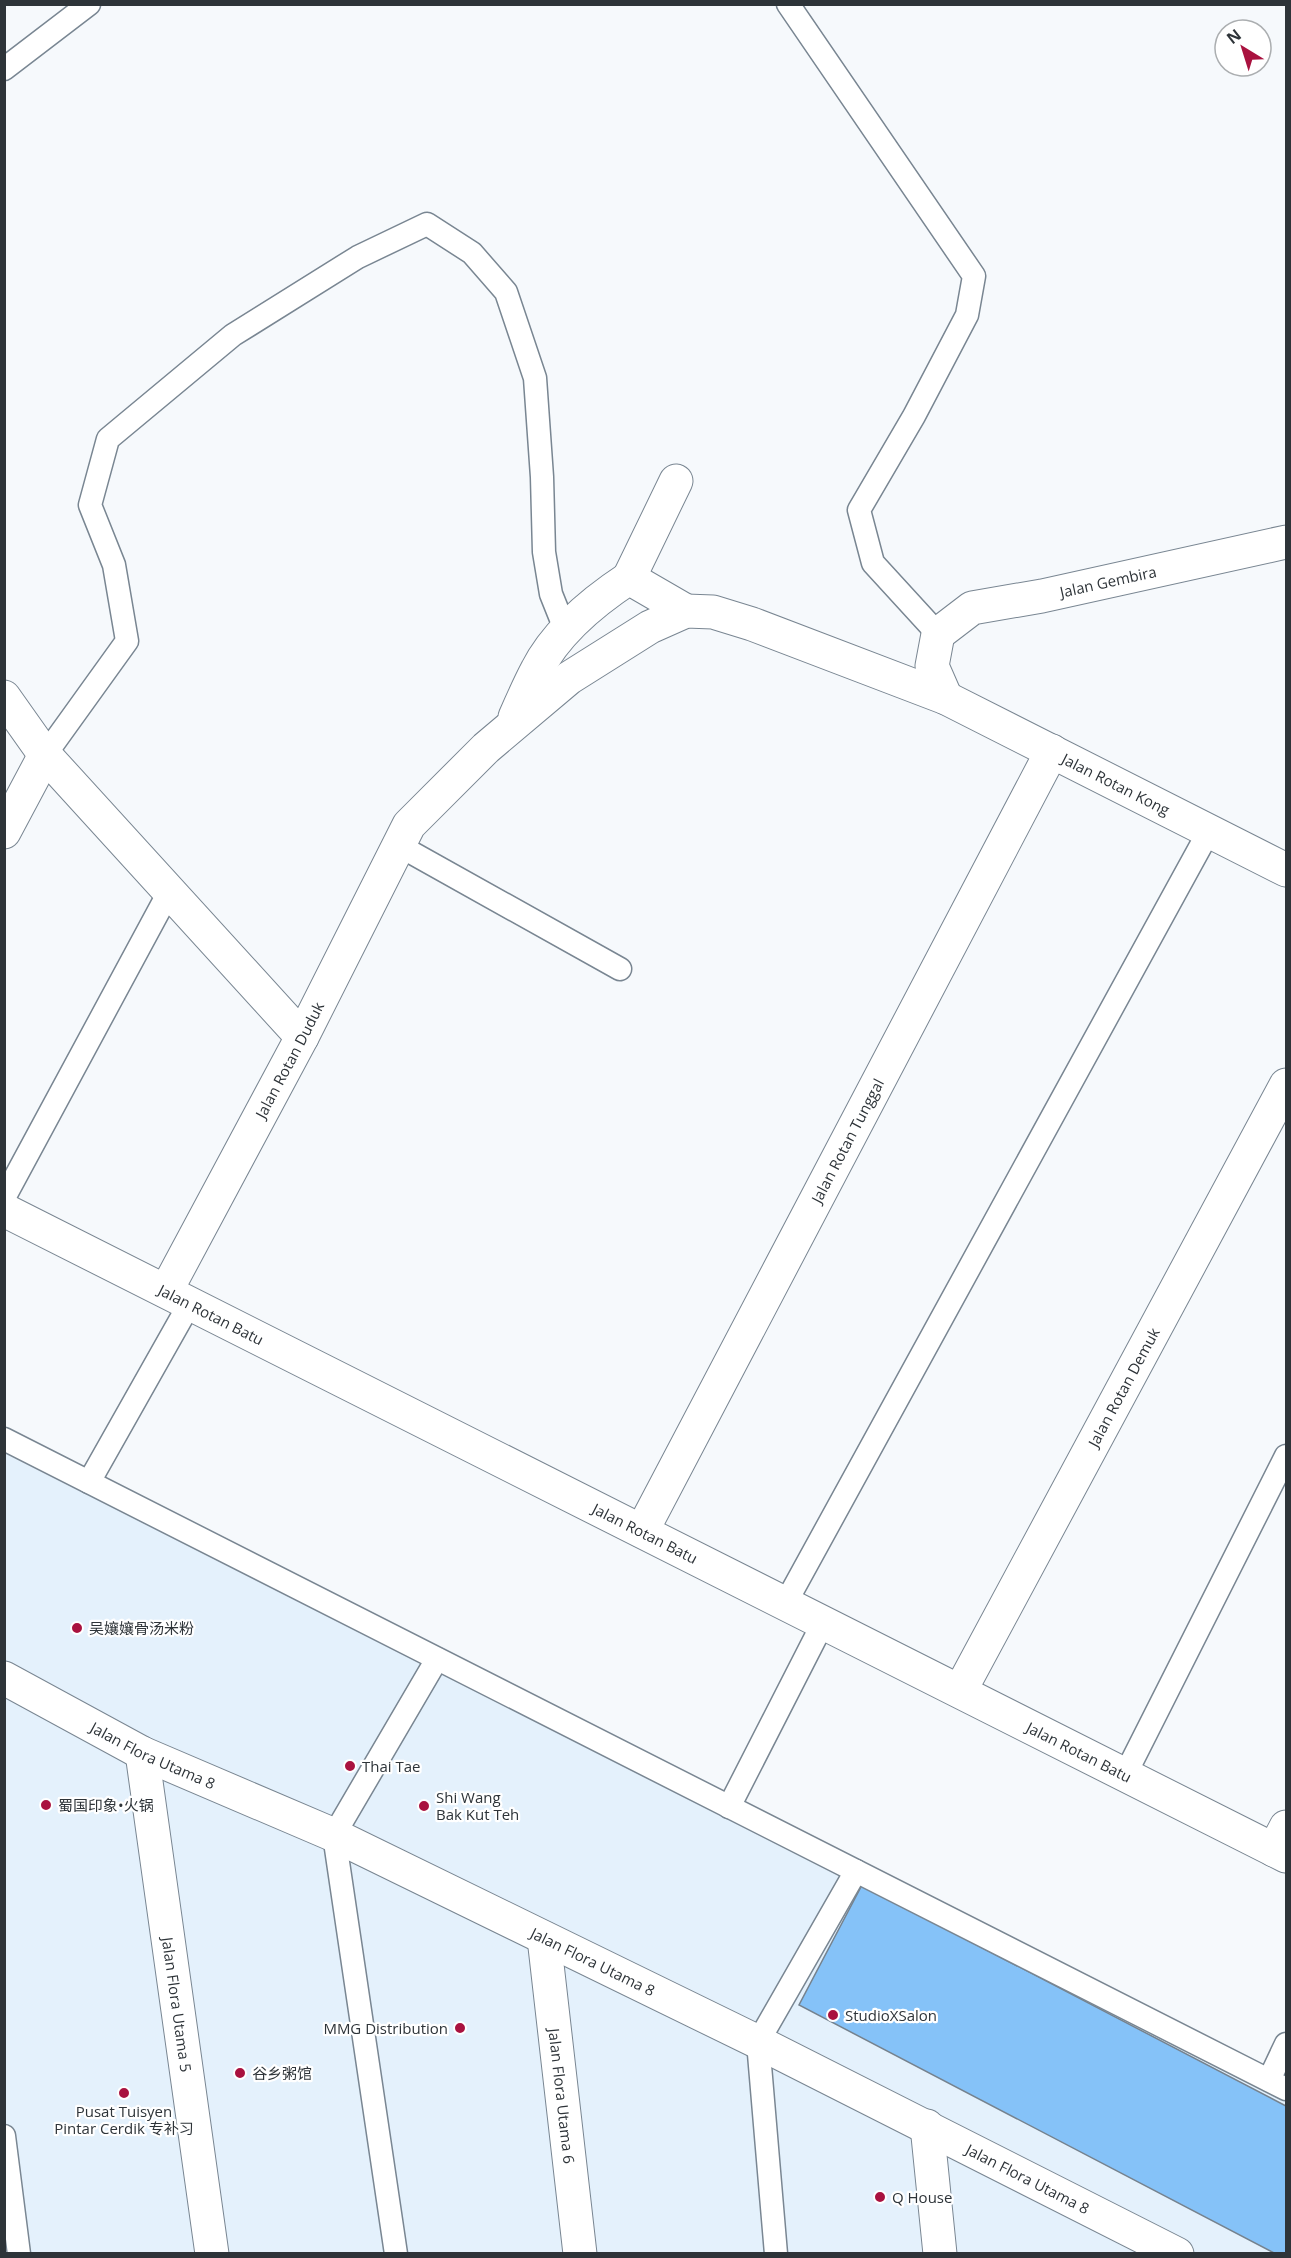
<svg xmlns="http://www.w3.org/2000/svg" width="1291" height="2258" font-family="'Open Sans','Noto Sans SC',sans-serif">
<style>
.built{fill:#e4f1fc}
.building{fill:#85c2f8;stroke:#75828e;stroke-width:1.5}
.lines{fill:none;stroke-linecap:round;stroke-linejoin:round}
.service-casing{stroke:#798692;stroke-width:25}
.minor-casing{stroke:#798692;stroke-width:35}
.tertiary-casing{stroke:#798692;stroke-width:35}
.service{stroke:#fff;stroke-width:22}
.minor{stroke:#fff;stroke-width:33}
.tertiary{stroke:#fff;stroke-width:33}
.poi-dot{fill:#a9123f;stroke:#fff;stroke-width:2}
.labels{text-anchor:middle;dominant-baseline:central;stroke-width:4.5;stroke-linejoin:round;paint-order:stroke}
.street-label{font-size:15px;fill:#2e3439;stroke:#fff}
.poi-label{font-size:15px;fill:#2e3439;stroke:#fff;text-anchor:start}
</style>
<rect width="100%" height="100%" fill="#f6f9fc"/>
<polygon class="built" points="4,1453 1286,2093 1286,2253 5,2253"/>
<polygon class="building" points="862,1885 1286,2106 1286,2254 1276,2254 799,2005"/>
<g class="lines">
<defs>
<g id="service">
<polyline points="788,4 974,276 967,315 914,416 859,510 873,563 938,634"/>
<polyline points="4,69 89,4"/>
<polyline points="45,755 127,641 114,565 90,505 108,439 233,335 358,257 427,224 472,253 506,292 535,378 542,477 544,552 551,594 565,629"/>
<polyline points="398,845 620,969"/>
<polyline points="4,1198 169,892"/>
<polyline points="4,1439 1286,2089"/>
<polyline points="89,1482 190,1303"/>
<polyline points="785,1604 1209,831"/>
<polyline points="1125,1775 1286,1456"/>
<polyline points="729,1807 823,1623"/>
<polyline points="1269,2080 1286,2044"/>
<polyline points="4,2136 19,2254"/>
<polyline points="396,2254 334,1835 437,1659"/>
<polyline points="776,2254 758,2042 856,1871"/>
</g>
<g id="minor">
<polyline points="629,578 676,481"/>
<polyline points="4,697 45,755 302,1037"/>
<path id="s1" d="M 946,698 L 932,666 L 938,634 L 972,608 L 1042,596 L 1286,542"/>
<path d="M 515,717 C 522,701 529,685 537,670 C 556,632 594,601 629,578 L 686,611"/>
<polyline points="4,832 45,755"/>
<path id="s2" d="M 166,1291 L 302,1037 L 409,825 L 486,748 L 569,678 L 650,627 L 686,611 L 713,612 L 752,624 L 946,698 L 1286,870"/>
<path id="s3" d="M 642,1531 L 1052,751"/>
<path id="s4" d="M 4,1678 L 142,1753 L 334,1835 L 758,2042 L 1177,2254"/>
<path id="s5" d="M 960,1691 L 1286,1085"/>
<path id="s6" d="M 142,1753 L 212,2254"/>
<polyline points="1274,1850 1286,1827"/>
<path id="s7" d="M 544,1938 L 580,2254"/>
<polyline points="927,2126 940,2254"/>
</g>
<g id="tertiary">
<path id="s8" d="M 4,1210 L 1286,1856"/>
</g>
</defs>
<use href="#service" class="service-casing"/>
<use href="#minor" class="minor-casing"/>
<use href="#tertiary" class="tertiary-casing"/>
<use href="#service" class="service"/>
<use href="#minor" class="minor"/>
<use href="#tertiary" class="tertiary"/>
</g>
<g class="poi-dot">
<circle cx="77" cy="1628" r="6"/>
<circle cx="350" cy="1766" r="6"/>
<circle cx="46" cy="1805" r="6"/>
<circle cx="424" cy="1806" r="6"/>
<circle cx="833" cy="2015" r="6"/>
<circle cx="460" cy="2028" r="6"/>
<circle cx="240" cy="2073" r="6"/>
<circle cx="124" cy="2093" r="6"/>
<circle cx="880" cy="2197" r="6"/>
</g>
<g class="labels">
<g class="street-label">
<text stroke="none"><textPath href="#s1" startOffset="249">Jalan Gembira</textPath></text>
<text stroke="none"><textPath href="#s2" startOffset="1344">Jalan Rotan Kong</textPath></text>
<text stroke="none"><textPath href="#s2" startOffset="262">Jalan Rotan Duduk</textPath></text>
<text stroke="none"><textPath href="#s3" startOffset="441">Jalan Rotan Tunggal</textPath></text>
<text stroke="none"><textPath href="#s8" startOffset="232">Jalan Rotan Batu</textPath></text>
<text stroke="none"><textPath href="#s5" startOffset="345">Jalan Rotan Demuk</textPath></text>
<text stroke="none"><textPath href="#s8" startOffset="718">Jalan Rotan Batu</textPath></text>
<text stroke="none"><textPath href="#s8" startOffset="1204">Jalan Rotan Batu</textPath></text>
<text stroke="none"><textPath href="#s4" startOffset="168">Jalan Flora Utama 8</textPath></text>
<text stroke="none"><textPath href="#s4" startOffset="654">Jalan Flora Utama 8</textPath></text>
<text stroke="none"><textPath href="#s6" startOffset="254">Jalan Flora Utama 5</textPath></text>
<text stroke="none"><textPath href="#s7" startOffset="159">Jalan Flora Utama 6</textPath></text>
<text stroke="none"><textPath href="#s4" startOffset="1140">Jalan Flora Utama 8</textPath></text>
</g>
<g class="poi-label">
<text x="89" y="1628">吴孃孃骨汤米粉</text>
<text x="362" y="1766">Thai Tae</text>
<text x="436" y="1797">Shi Wang<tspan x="436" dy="17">Bak Kut Teh</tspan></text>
<text x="58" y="1805">蜀国印象•火锅</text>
<text x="845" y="2015">StudioXSalon</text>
<text x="448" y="2028" text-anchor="end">MMG Distribution</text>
<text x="252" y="2073">谷乡粥馆</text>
<text x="124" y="2111" text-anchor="middle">Pusat Tuisyen<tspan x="124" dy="17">Pintar Cerdik 专补习</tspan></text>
<text x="892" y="2197">Q House</text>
</g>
</g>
<rect width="1291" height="2258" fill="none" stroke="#2e3439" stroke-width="12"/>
<g transform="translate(1243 48) rotate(322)"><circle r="28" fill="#ffffff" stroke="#abaeb0" stroke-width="1.5"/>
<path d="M0-4.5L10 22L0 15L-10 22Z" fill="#a9123f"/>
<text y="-9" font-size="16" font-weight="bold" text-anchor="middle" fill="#2e3439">N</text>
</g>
</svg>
